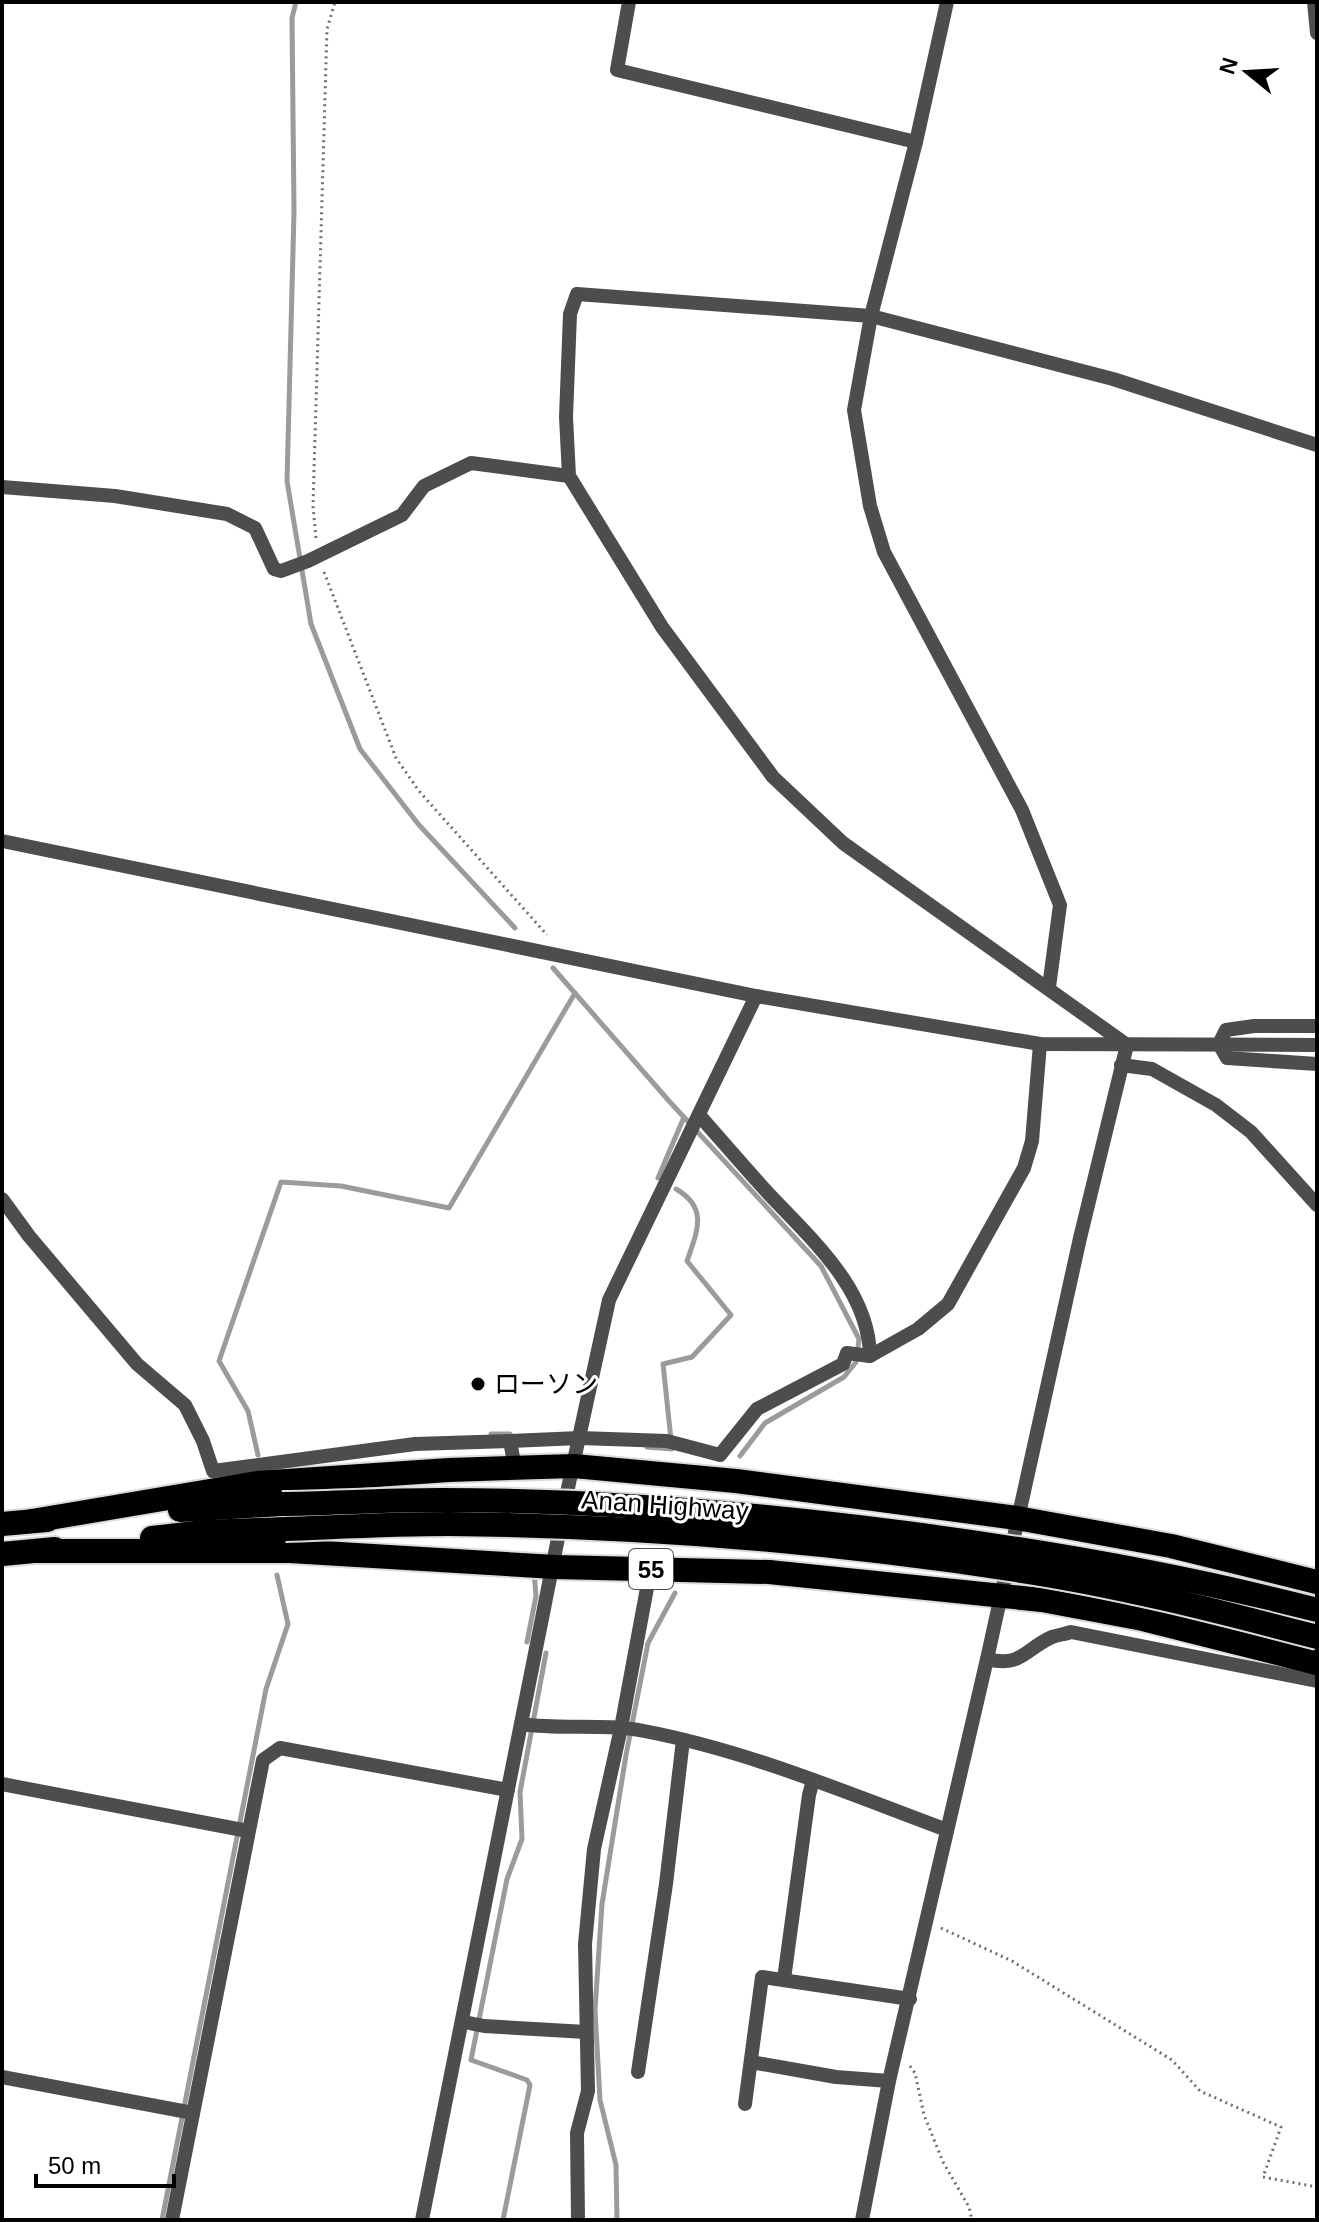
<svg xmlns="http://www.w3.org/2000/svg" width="1319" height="2222" font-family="Helvetica,'Noto Sans JP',sans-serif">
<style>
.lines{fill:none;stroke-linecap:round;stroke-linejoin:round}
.stream{stroke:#9b9b9b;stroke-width:5}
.highway-casing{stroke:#dbdbdb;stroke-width:28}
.path{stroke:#6f6f6f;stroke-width:3;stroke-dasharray:2 4;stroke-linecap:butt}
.minor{stroke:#4d4d4d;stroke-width:14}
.highway{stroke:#000;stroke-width:24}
.highway-bridge-casing{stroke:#dbdbdb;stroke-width:28;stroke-linecap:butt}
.highway-bridge{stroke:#000;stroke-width:24}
.poi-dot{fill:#000;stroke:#fff;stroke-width:3}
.labels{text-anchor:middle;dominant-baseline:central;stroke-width:6;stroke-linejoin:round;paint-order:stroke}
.shield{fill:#fff;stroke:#4c4c4c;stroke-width:2}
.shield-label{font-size:24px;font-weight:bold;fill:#000}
.poi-label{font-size:26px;fill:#000;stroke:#fff;text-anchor:start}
.street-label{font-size:26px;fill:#000;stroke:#fff}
</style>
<rect width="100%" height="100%" fill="#fff"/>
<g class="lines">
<g class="stream">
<polyline points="296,2 292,18 294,212 287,481 311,624 360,749 419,825 515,928"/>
<polyline points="553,968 669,1101 821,1266 859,1339 856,1362 844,1377 765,1423 740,1456"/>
<polyline points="658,1178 684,1117"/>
<polyline points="491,1434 510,1434"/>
<path d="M 647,1447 L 672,1449 L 663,1364 L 692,1357 L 731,1315 L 687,1261 C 697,1232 709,1208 676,1189"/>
<polyline points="258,1455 248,1411 219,1361 281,1182 341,1186 449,1208 575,993"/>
<polyline points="527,1642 536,1596 534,1572"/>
<polyline points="162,2220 266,1689 288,1624 277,1575"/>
<polyline points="503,2220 530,2085 527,2080 471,2060 507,1879 522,1839 520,1792 546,1653"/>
<polyline points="617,2220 616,2165 600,2100 595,2010 602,1904 626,1755 648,1643 675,1593"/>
</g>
<defs>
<g id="highway">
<polyline points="180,1510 282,1504"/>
<polyline points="32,1521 257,1483 449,1470 574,1466 736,1481 1017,1518 1171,1546 1317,1582"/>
<polyline points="2,1524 47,1520"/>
<polyline points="152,1538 204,1532 285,1529"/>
<polyline points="39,1551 290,1551 555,1567 769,1572 1042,1600 1143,1619 1317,1663"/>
<polyline points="2,1554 55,1549"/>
</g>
</defs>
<use href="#highway" class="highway-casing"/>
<g class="path">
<polyline points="316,538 313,506 327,29 335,2"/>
<polyline points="324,572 396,758 419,791 547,935"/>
<polyline points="941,1928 1012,1961 1172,2060 1200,2091 1281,2127 1263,2177 1317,2187"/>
<polyline points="910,2066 915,2073 924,2115 943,2162 969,2207 972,2220"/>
</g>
<g class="minor">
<polyline points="629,2 617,70 916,142"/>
<polyline points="947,2 916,142 871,316 854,410 870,506 884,552 1022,810 1060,905 1049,987"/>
<polyline points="1314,2 1317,33"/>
<polyline points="2,487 115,496 227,514 255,528 274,569 281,571 308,561 402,515 424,486 471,463 569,476"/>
<polyline points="2,841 756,996 1040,1044 1317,1045"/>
<polyline points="1317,1026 1254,1026 1226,1030 1219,1044 1227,1058 1317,1064"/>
<polyline points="1121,1065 1152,1069 1216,1105 1251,1132 1317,1205"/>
<polyline points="2,1199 29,1236 137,1364 185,1405 203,1441 213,1471 415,1444 510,1441 515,1468"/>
<polyline points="870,1356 918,1329 948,1304 1024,1168 1032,1141 1040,1044"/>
<path d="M 510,1441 L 580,1438 L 667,1441 L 720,1455 L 757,1409 L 843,1364 L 847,1353 L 870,1356 C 869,1289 811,1239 768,1193 C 745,1168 722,1141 699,1115"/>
<path d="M 987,1659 C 1021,1668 1025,1649 1052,1637 C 1058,1635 1065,1634 1071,1632 L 1317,1681"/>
<path d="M 521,1724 C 562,1730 604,1723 644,1731 C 749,1751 847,1793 947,1830"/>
<polyline points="2,1784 248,1831"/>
<polyline points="784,1979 809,1795 813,1780"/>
<polyline points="464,2022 484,2026 586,2032"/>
<polyline points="751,2062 836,2077 889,2081"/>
<polyline points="638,2072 666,1884 683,1740"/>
<polyline points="2,2077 193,2113"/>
<polyline points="745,2104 762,1977 910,1999"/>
<polyline points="172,2220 263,1760 280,1748 508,1790"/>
<polyline points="422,2220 568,1488 609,1300 756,996"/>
<polyline points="578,2220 577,2133 588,2091 585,1944 594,1849 621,1728 647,1588"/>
<polyline points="862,2220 889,2081 987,1659 1080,1238 1127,1045 843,843 773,777 662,627 569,476 566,417 570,314 577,294 871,316 1113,379 1317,445"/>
</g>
<use href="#highway" class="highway"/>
<defs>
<g id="highway-bridge">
<path d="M 282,1504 C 335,1503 388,1500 440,1500 C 596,1500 752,1513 906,1533 C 1044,1551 1182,1575 1317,1610"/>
<path d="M 285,1529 C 339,1527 394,1524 449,1524 C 638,1526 828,1541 1016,1570 C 1117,1585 1218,1611 1317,1637"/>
</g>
</defs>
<use href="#highway-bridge" class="highway-bridge-casing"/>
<use href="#highway-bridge" class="highway-bridge"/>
</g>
<circle class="poi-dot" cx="478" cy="1384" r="8"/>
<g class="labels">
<rect class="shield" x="629" y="1549" width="44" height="40" rx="6"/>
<g class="shield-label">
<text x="651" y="1569">55</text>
</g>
<g class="poi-label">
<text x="494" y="1384">ローソン</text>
</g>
<g class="street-label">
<text transform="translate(665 1505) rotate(4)">Anan Highway</text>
</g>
</g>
<rect width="1319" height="2222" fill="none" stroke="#000000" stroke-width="8"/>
<g transform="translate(1247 72) rotate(288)" stroke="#ffffff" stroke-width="6" paint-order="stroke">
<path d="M0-6L14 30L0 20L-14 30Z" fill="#000000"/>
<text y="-12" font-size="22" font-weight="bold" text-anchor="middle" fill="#000000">N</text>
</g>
<path d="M36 2174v12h138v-12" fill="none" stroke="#000000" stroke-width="4"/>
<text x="48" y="2174" font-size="24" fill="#000000" stroke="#ffffff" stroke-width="6" paint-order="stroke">50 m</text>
</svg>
